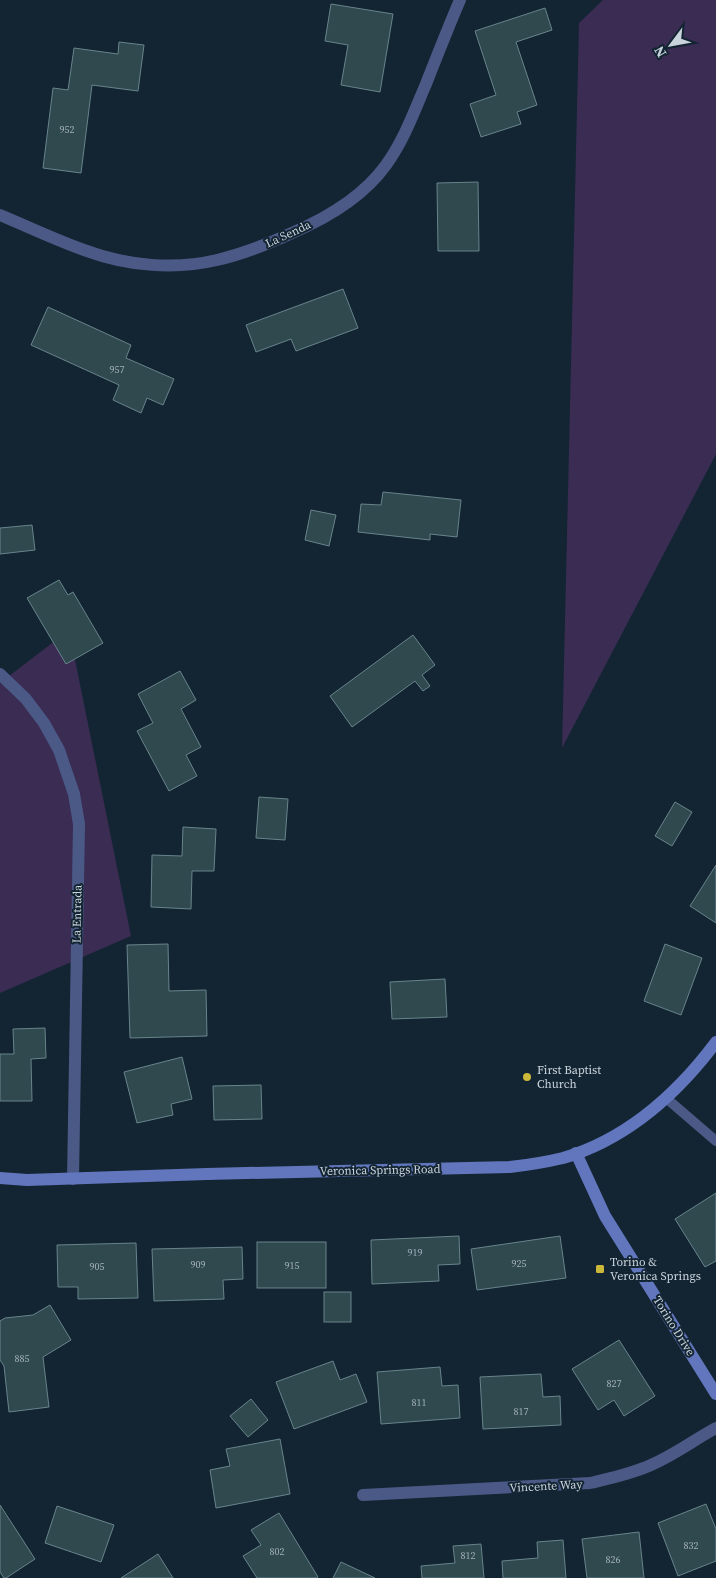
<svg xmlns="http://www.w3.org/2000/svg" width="716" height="1578" font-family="'Source Serif 4',serif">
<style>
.green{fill:#3a2c53}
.building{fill:#2f494f;stroke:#68848b}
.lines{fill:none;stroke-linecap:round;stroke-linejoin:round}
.lane{stroke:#4b5986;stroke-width:10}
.street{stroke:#4b5986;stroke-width:12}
.secondary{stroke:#6276be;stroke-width:12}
.poi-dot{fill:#ccb939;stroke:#132532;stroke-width:2}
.labels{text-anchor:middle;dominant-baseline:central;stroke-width:4;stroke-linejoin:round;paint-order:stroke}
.number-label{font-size:10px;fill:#a3b1ba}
.street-label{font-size:12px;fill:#cad4dd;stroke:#132532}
.poi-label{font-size:12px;fill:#cad4dd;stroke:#132532;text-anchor:start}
</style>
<rect width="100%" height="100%" fill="#132532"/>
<g class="green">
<polygon points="603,0 716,0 716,454 562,748 579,23"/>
<polygon points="69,630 131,936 0,993 0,683"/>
</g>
<g class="building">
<polygon points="331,4 393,14 380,92 341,85 348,45 325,41"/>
<polygon points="545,8 552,30 516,42 537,105 517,112 521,124 481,137 470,104 496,95 475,31"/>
<polygon points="119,42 144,45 138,91 92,85 81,173 43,168 53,88 68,90 74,48 118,54"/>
<polygon points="478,182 479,251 438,251 437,183"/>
<polygon points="343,289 358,328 296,351 291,339 256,352 246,325"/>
<polygon points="48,307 131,345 126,358 174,379 163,405 147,398 141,413 113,400 119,385 31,345"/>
<polygon points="383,492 461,500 457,537 430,534 430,540 358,532 361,504 381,505"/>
<polygon points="311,510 336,515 329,546 305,540"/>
<polygon points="32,525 35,550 0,554 0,528"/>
<polygon points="59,580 68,595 73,592 103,643 66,664 27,598"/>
<polygon points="413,635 435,665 422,675 430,686 423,691 415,681 352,727 330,696"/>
<polygon points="180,671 196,700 181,709 201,747 186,755 197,776 169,791 137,731 153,723 138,694"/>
<polygon points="259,797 288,799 285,840 256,838"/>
<polygon points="675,802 692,812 672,846 655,836"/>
<polygon points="183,827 216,829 214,871 192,871 191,909 151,907 152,855 182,856"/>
<polygon points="716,865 716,923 690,906"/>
<polygon points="168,944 169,991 206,990 207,1036 130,1038 127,945"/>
<polygon points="665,944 702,958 681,1015 644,1001"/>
<polygon points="445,979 447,1017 392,1019 390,982"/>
<polygon points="45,1028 46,1058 31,1059 32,1101 0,1101 0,1054 14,1054 13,1029"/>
<polygon points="182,1057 192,1099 171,1104 173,1115 137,1123 124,1072"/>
<polygon points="261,1085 262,1119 214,1120 213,1086"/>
<polygon points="716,1193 716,1261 705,1267 675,1219"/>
<polygon points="459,1236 460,1264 438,1265 439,1281 372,1284 371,1240"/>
<polygon points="560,1236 566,1278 477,1290 471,1249"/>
<rect x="257" y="1242" width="69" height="46"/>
<polygon points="136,1243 138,1298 78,1299 78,1287 58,1287 57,1245"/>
<polygon points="242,1247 243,1279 223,1280 224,1299 154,1301 152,1249"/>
<rect x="324" y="1292" width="27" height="30"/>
<polygon points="50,1305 71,1340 43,1357 49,1407 9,1412 4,1366 0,1360 0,1321 5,1318 33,1315"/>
<polygon points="619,1340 655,1396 624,1416 614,1400 598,1410 572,1369"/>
<polygon points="333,1361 340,1380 356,1374 367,1402 294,1429 276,1382"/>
<polygon points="440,1367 442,1386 458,1385 460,1418 381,1424 377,1372"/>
<polygon points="541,1374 543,1397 560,1396 561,1425 483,1429 480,1377"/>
<polygon points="251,1399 268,1420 248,1437 230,1416"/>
<polygon points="280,1439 290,1494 216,1508 210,1470 230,1466 226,1449"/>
<polygon points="706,1504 716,1529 716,1561 678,1576 658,1523"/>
<polygon points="0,1505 35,1559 6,1578 4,1578 0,1572"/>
<polygon points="57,1506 114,1525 101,1562 45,1543"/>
<polygon points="279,1513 318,1577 317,1578 257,1578 243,1556 261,1545 251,1530"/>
<polygon points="639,1532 644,1578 587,1578 582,1539"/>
<polygon points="563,1540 566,1578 503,1578 502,1561 538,1558 537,1542"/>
<polygon points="481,1544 484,1578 422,1578 421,1566 455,1563 453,1546"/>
<polygon points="158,1554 173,1578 121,1578"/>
<polygon points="341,1562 375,1578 333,1578"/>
</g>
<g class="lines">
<polyline class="lane" points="666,1098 716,1141"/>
<g class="street">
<path d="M 0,215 C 29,227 58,241 87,251 C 128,266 175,270 217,260 C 243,254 268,244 292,233 C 327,218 363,197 386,165 C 404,140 414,112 426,84 C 437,56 448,28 460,0"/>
<polyline points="0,674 26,699 44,723 59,750 74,794 79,824 73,1179"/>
<path d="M 363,1495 L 590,1483 C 611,1478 631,1474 651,1465 C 674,1455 694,1440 716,1428"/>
</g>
<g class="secondary">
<polyline points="576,1153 605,1216 716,1394"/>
<path d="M 0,1178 L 27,1180 L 207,1174 L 510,1167 C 528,1165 546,1162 563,1158 C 627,1139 677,1094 716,1042"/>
</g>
</g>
<g class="poi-dot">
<circle cx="527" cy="1077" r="5"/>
<rect x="595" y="1264" width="10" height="10" rx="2.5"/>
</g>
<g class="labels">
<g class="number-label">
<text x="67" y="129">952</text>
<text x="117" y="369">957</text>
<text x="415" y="1252">919</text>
<text x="519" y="1263">925</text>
<text x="198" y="1264">909</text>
<text x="292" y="1265">915</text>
<text x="97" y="1266">905</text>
<text x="22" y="1358">885</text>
<text x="614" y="1383">827</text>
<text x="419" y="1402">811</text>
<text x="521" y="1411">817</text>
<text x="691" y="1545">832</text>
<text x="277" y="1551">802</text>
<text x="468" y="1555">812</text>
<text x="613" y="1559">826</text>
</g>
<g class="street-label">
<text transform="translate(288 234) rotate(-25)">La Senda</text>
<text transform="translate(77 914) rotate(-89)">La Entrada</text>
<text transform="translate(380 1170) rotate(-1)">Veronica Springs Road</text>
<text transform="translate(674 1326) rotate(58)">Torino Drive</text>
<text transform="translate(546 1486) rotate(-3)">Vincente Way</text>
</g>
<g class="poi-label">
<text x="537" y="1070">First Baptist<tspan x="537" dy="14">Church</tspan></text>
<text x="610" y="1262">Torino &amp;<tspan x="610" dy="14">Veronica Springs</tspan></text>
</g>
</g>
<g transform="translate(671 45) rotate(238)" stroke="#132532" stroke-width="4" paint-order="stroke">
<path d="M0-4L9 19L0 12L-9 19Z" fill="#cad4dd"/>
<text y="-8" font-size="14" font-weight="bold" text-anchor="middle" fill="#cad4dd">N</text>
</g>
</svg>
